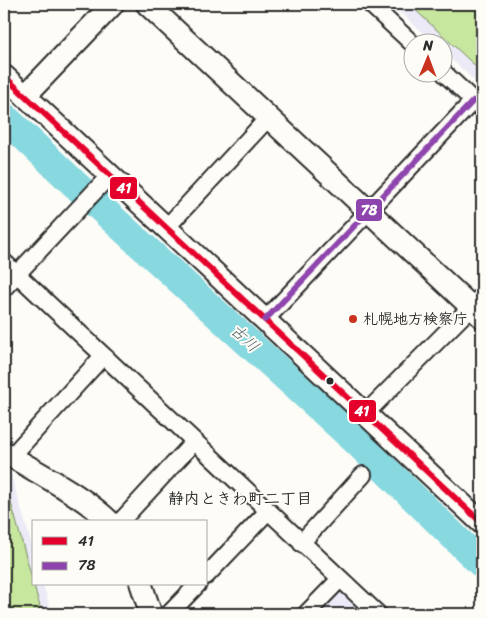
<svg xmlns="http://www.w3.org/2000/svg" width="486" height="618" font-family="Sriracha,'Klee One',sans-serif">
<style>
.built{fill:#ebeaf6}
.green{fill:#c7e69e;stroke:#798864}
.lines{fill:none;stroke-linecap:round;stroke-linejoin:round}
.river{stroke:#87d8df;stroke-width:29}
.minor-casing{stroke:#2b2b2b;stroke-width:20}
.tertiary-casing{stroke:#2b2b2b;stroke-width:25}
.minor{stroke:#fdfcf7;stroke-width:16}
.tertiary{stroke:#fdfcf7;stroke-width:21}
.bus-1-casing{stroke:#fdfcf7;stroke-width:10}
.bus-2-casing{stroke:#fdfcf7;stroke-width:10}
.bus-1{stroke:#e4002b;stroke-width:6}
.bus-2{stroke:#8e44ad;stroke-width:6}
.poi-dot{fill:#c8321e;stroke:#fdfcf7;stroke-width:2}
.bus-dot{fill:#2b2b2b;stroke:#fdfcf7;stroke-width:2}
.labels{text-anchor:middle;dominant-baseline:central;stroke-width:4;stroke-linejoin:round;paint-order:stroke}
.poi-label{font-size:15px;font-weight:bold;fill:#2b2b2b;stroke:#fdfcf7;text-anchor:start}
.water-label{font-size:16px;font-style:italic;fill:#475f61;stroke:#fdfcf7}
.neighbourhood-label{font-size:16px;font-weight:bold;fill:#2b2b2b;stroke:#fdfcf7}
.line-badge{stroke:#fdfcf7;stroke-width:2}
.badge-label{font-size:14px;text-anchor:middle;font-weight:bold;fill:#fff}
</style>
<rect width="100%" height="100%" fill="#fdfcf7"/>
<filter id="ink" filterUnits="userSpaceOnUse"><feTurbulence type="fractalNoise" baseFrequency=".02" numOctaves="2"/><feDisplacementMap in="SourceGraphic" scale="10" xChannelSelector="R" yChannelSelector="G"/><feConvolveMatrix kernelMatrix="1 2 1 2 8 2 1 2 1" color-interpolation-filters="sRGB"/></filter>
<g filter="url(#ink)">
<g class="built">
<polygon points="391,4 482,4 482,88 444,52 444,42 433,42"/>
<polygon points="4,468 10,472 34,552 34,584 43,584 52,614 4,614"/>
<polygon points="340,585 371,614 312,614"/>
</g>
<g class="green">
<polygon points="409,4 482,4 482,72"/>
<polygon points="4,480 5,481 42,614 4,614"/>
</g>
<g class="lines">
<polyline class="river" points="4,117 80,189 354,439 482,564"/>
<defs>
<g id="minor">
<polyline points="370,4 414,45"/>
<polyline points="443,72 482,109"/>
<polyline points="166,228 269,117"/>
<polyline points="4,262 378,614"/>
<polyline points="4,288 110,175"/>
<polyline points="265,320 473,101"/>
<polyline points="365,414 482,296"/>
<polyline points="11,457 103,356"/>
<polyline points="120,522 194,442"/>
<polyline points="301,543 363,475"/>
<polyline points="206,576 268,511"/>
<polyline points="169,614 198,584"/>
<polyline points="306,614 340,579"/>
</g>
<g id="tertiary">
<polyline points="147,4 482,317"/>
<polyline points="4,76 482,523"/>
<polyline points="25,96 113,4"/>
<path d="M 4,452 C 37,473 83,495 110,522"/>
<polyline points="141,584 151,614"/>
</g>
</defs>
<use href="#minor" class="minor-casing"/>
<use href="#tertiary" class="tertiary-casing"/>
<use href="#minor" class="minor"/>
<use href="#tertiary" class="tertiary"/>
<defs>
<polyline id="bus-1" points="4,76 482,523"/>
<polyline id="bus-2" points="265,320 473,101"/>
</defs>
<use href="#bus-1" class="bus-1-casing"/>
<use href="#bus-2" class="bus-2-casing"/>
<use href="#bus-1" class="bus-1"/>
<use href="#bus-2" class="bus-2"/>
</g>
</g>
<circle class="poi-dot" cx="353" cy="319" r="5"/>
<circle class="bus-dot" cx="330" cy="381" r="4.5"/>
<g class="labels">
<g class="poi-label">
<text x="363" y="319">札幌地方検察庁</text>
</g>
<g class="water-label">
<text transform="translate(245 338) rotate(43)">古川</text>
</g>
<g class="neighbourhood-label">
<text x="240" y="498">静内ときわ町二丁目</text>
</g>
</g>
<g class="line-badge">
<rect x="109" y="176" width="29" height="24" rx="5" fill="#e4002b"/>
<rect x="355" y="198" width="28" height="24" rx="5" fill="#8e44ad"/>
<rect x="348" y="399" width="29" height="24" rx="5" fill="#e4002b"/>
</g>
<g class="badge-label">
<text x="124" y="193">41</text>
<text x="369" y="215">78</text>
<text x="362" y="416">41</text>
</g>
<rect width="486" height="618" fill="none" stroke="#fdfcf7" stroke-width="20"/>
<rect x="10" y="10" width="466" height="598" fill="none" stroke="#2b2b2b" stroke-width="2" filter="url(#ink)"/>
<rect x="32" y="520" width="175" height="65" fill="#fdfcf7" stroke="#a9a8a5"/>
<rect x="42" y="537" width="25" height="8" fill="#e4002b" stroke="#a9a8a5"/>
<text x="78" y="546" font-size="15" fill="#2b2b2b">41</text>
<rect x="42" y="562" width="25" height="8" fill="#8e44ad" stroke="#a9a8a5"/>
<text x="78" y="570" font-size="15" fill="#2b2b2b">78</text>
<g transform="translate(428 58) rotate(1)"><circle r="24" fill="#fdfcf7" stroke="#a9a8a5"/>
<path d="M0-4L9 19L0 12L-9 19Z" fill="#c8321e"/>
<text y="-8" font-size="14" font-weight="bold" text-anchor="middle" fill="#2b2b2b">N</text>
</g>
</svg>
